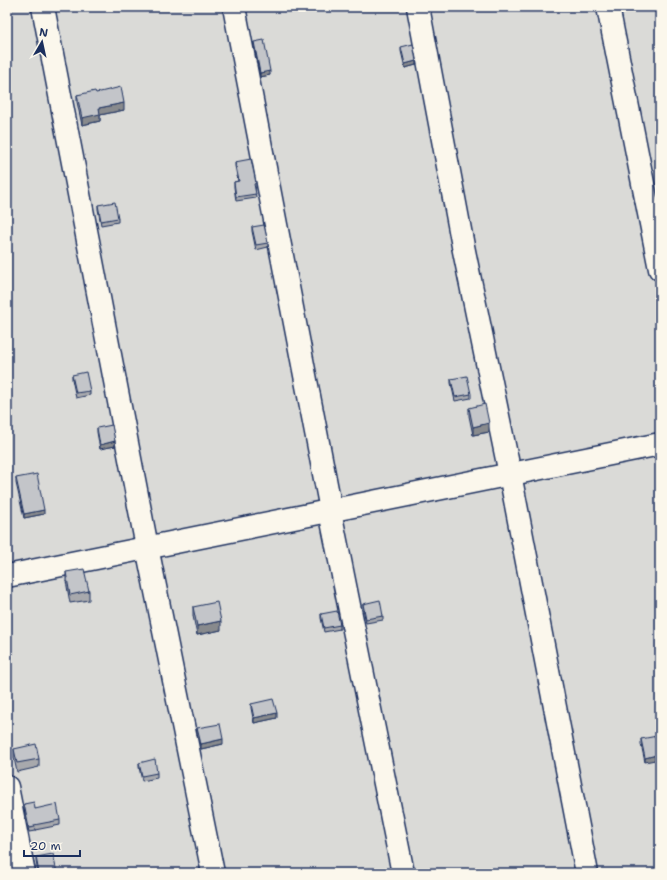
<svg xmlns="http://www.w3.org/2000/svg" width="667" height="880" font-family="'Shantell Sans',sans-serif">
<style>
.garden{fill:#dadad7;stroke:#7a849a}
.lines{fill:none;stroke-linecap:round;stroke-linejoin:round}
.minor-casing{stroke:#1b2f5e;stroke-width:25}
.minor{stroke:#fbf7ec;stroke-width:22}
.wall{fill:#a8a9ad;stroke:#1b2f5e}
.shaded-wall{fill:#888a8d;stroke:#1b2f5e}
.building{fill:#c3c5c9;stroke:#1b2f5e}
</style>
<rect width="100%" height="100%" fill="#fbf7ec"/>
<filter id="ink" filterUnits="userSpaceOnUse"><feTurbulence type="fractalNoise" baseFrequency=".025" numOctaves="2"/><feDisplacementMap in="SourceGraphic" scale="8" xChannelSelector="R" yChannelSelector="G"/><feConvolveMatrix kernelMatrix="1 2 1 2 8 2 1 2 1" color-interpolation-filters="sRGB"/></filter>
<g filter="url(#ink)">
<rect class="garden" x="7" y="7" width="653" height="866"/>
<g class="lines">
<defs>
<g id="minor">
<polyline points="43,7 147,547 213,873"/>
<polyline points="234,7 331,510 332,521 403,873"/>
<polyline points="418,7 463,246 510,474 587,873"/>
<polyline points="608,7 660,269"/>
<polyline points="7,576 660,444"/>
<polyline points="7,787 24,873"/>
</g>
</defs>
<use href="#minor" class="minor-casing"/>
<use href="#minor" class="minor"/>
</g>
<g class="wall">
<polygon points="254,42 270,75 260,77 254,46"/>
<polygon points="401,47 416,65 405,68 401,51"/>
<polygon points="96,93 124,110 100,115 100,121 82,125 77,102 77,95"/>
<polygon points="235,162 256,183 256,188 255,188 256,198 236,201 234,187 234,182 238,181 235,166"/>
<polygon points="98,205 118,218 118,222 101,225 98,209"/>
<polygon points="252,227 268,243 268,247 256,250 252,231"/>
<polygon points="72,375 90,391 90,395 76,398 72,379"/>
<polygon points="451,379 471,394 471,398 455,401 451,383"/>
<polygon points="469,408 489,432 473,435 469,416"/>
<polygon points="97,428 115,446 100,449 97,432"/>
<polygon points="16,478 44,514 24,518 16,483"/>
<polygon points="66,572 89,591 89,600 70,603 66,581"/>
<polygon points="363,604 383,616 383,620 366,623 363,608"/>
<polygon points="193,607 221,630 197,635 193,616"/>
<polygon points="321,614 340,625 340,629 324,632 321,618"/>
<polygon points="251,704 277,718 254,723 251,708"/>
<polygon points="197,728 223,744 201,749 197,733"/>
<polygon points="641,739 660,746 645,762 641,744"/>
<polygon points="14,749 39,759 39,767 17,772 14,758"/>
<polygon points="139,763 157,773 157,778 142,781 139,767"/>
<polygon points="24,804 60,820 60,825 35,830 35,831 29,832 24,809"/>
<polygon points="36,857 57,873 38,873 36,861"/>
</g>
<g class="shaded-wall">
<polygon points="416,61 416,65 405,68 405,64"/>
<polygon points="270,71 270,75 260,77 260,73"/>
<polygon points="124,103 124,110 100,115 100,121 82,125 82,118 99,108"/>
<polygon points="489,423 489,432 473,435 473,427"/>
<polygon points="115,441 115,446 100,449 100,445"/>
<polygon points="44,510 44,514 24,518 24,514"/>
<polygon points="221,621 221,630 197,635 197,626"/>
<polygon points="277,713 277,718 254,723 254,718"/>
<polygon points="223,739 223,744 201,749 201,744"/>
<polygon points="660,754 660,759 645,762 645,758"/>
</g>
<g class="building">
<polygon points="264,40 270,71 260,73 254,42"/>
<polygon points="413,44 416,61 405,64 401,47"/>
<polygon points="121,87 124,103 99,108 100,114 82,118 77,95 95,91 96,93"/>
<polygon points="251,159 256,183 254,184 256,194 236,197 234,182 239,181 235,162"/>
<polygon points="115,202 118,218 101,221 98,205"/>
<polygon points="264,225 268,243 256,245 252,227"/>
<polygon points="86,372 90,391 76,393 72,375"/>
<polygon points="467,376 471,394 455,397 451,379"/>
<polygon points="485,404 489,423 473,427 469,408"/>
<polygon points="112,425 115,441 100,445 97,428"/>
<polygon points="37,474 44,510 24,514 16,478"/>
<polygon points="84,569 89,591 70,595 66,572"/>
<polygon points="380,600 383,616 366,619 363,604"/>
<polygon points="217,602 221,621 197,626 193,607"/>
<polygon points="337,611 340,625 324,628 321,614"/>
<polygon points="273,699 277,713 254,718 251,704"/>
<polygon points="220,724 223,739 201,744 197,728"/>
<polygon points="657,736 660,746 660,754 645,758 641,739"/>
<polygon points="36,744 39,759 17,763 14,749"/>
<polygon points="155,759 157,773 142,776 139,763"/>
<polygon points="34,802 35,809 57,804 60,820 34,825 35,827 29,828 24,804"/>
<polygon points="53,854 57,873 39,873 36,857"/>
</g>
</g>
<rect width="667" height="880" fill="none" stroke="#fbf7ec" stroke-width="24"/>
<rect x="12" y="12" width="643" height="856" fill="none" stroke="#1b2f5e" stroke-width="1.5" filter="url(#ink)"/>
<g transform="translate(42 42) rotate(9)" stroke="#fbf7ec" stroke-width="3" paint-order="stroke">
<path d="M0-3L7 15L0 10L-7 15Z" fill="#1b2f5e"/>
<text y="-6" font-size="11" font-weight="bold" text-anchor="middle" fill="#1b2f5e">N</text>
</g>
<path d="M24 850v6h56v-6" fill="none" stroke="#1b2f5e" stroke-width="2"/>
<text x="30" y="850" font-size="12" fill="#1b2f5e" stroke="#fbf7ec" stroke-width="3" paint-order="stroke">20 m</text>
</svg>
